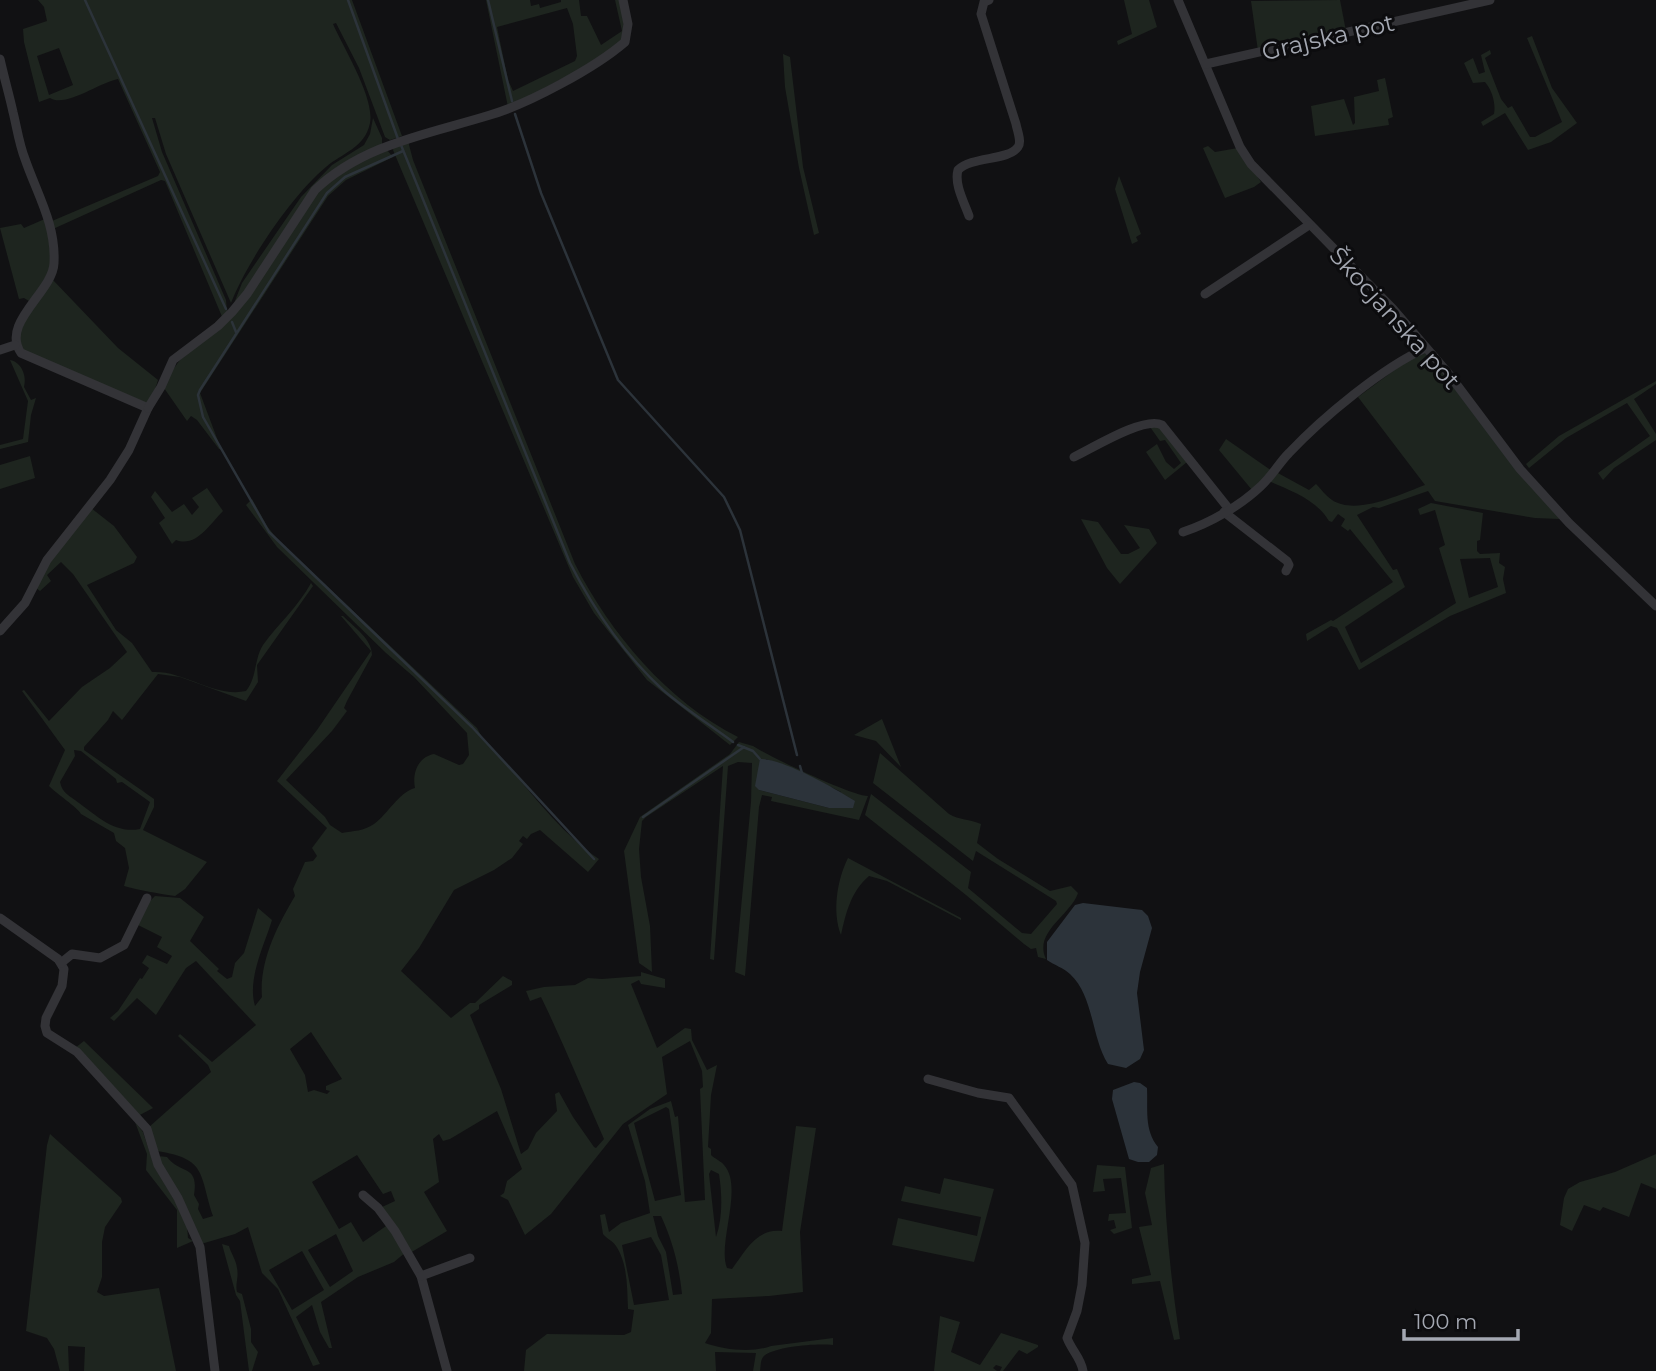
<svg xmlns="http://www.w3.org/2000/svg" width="1656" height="1371" font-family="Montserrat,sans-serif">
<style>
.green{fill:#1e251f;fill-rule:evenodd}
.water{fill:#2c333a}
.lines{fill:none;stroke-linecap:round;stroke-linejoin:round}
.stream{stroke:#2c333a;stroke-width:2.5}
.minor{stroke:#333337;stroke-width:9}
.labels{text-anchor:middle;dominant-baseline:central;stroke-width:6;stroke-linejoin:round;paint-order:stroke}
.street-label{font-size:24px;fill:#a4a8b2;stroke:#0c0c0e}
</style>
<rect width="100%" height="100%" fill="#111113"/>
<g class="green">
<path d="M 38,0 L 352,0 L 402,136 L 390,140 L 385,137 L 359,68 L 336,23 L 333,24 C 343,47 375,98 370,123 C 365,148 342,153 326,167 C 292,195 247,262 231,303 L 166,154 L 155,118 L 152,118 L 162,152 L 226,300 L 227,311 L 223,319 L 165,181 L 161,180 L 53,229 L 52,221 L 158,176 L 160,172 L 118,79 C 100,82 66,108 50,98 L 39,102 L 24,42 L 23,29 L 47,21 L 44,7 ZM 59,48 L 73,85 L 49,95 L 37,56 Z"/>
<path d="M 486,0 L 530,0 L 531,6 L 539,4 L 540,8 L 561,2 L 561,0 L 579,0 L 581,16 L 587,16 L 601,45 L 622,31 L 615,0 L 620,0 C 623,14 628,32 619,44 L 577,71 L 508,107 ZM 567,8 L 573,24 L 577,56 L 575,61 L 513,91 L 508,80 L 497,27 Z"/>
<polygon points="1124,0 1149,0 1157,27 1118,45 1117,41 1132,34"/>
<polygon points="1340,0 1346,31 1258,51 1251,1"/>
<path d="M 1532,36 L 1552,88 L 1577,123 L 1551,142 L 1528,150 L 1505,113 L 1483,126 L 1481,122 L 1494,114 C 1496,103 1492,90 1485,82 L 1473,83 L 1464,63 L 1473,58 L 1479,74 L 1485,72 L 1481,55 L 1490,50 L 1491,54 L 1485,58 L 1501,99 L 1508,108 L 1512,106 L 1530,137 L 1535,137 L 1562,122 L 1527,38 Z"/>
<polygon points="783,54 790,57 803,167 819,233 814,235 799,168 785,87"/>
<polygon points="1385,78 1393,117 1388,119 1389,125 1315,136 1311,106 1344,99 1353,125 1355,123 1354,97 1379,91 1377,80"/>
<polygon points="373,118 382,138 382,146 337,167 231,311 242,283 301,197 332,165 364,145 370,134"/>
<path d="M 408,141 L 413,160 L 575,564 C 610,633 668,702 738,737 L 730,745 L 647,680 L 594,613 L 573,577 L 393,150 L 394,145 Z"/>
<polygon points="1208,146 1215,152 1238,148 1261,182 1254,187 1225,198 1203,148"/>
<polygon points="387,150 393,157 346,180 328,196 200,393 221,449 219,449 197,420 191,416 187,421 164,388 171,372 180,360 227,321 317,191 340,171"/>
<polygon points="1119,176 1141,234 1136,237 1138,241 1132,244 1115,189"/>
<polygon points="47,218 52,260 46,280 29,301 24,298 19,299 0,228 21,224 24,228"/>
<polygon points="52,279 118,348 158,380 153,396 147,403 21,350 17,344 21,324"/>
<path d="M 1426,353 L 1432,358 L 1427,362 L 1431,369 L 1438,365 L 1560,519 L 1535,518 L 1435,501 L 1428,491 L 1379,508 L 1373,507 L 1357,515 L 1393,570 L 1397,569 L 1405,587 L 1345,627 L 1361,663 L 1456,603 L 1439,548 L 1445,545 L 1435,510 L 1420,515 L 1418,509 L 1431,503 L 1483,513 L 1480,540 L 1477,541 L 1477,551 L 1480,554 L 1500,553 L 1499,563 L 1505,567 L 1503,579 L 1506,593 L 1450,616 L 1359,670 L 1337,628 L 1331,626 L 1307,641 L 1306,634 L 1331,620 L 1333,621 L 1393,582 L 1350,529 L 1348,531 L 1341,526 L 1345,519 L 1338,514 L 1332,522 L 1329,521 C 1316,499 1291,491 1269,481 L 1276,472 L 1309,490 L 1316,484 C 1321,489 1326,496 1332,500 C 1356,516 1401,494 1425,485 L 1358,397 L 1408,360 ZM 1490,558 L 1498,587 L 1469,598 L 1460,559 Z"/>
<path d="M 10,360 C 22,362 27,377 24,387 L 31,400 L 36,398 L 31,415 L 28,442 L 0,449 L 0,445 L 23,439 L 28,401 Z"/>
<polygon points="1656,381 1656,384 1634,399 1656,434 1656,440 1614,468 1603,480 1598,473 1650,436 1627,403 1566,438 1529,468 1526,464 1559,436"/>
<polygon points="1148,424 1161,426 1187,462 1165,480 1146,452 1157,444 1166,462 1174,469 1181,463 1165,440 1160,441"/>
<polygon points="1226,439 1272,471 1252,490 1219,450"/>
<polygon points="30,456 35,478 0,489 0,465"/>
<path d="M 207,488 L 223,511 C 210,524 196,548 176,540 L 172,544 L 159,523 L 165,518 L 151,497 L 155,491 L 172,512 L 184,504 L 192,515 L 199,507 L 192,498 Z"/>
<path d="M 252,499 L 267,526 L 277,539 L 477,728 L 483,739 C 519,775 557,832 599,859 L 588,872 L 540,830 L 531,834 L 527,839 L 523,836 L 519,841 L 523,844 L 512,858 L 494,870 L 454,890 L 419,948 L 401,971 L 451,1018 L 470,1003 L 475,1003 L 503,976 L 512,981 L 512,985 L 479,1005 L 479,1009 L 470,1015 L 501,1089 L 521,1154 L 528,1149 L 536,1133 L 557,1111 L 555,1094 L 559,1092 L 573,1117 L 594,1147 L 596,1148 L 604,1139 C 583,1092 564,1044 541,997 L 530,1001 L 526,991 L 544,987 L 575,985 L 588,978 L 602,979 L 641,976 L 641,972 L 665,979 L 665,988 L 641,984 L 639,980 L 631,984 L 657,1048 L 685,1028 L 691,1029 L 692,1040 L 707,1070 L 717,1065 L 711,1095 L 708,1147 L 711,1149 L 711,1155 C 715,1159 721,1161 724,1165 C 744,1187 717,1244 727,1268 L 732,1269 C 746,1250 757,1228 782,1231 L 796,1126 L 816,1128 L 800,1232 L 803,1292 L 769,1296 L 712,1299 L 711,1333 L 705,1343 C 724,1350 753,1353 771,1346 L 833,1338 L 833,1345 C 818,1343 778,1346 765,1355 C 760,1359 761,1365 760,1371 L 753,1371 L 756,1353 L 715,1352 L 716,1371 L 524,1371 L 526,1350 L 547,1334 L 624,1335 L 631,1332 L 634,1310 L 628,1309 C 627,1288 628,1264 616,1246 C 613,1241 607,1239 603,1234 L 600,1215 L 605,1214 L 609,1232 L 621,1223 L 650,1213 L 645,1181 L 628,1125 L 650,1109 L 671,1101 L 675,1117 L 678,1116 L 685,1202 L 705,1200 L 700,1089 L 703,1087 L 702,1071 L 690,1041 L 662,1057 L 667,1094 L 623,1124 L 551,1214 L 525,1235 L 508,1200 L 500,1196 L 504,1193 L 507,1181 L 522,1169 L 497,1111 L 450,1139 L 443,1141 L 439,1134 L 433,1139 L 439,1182 L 424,1192 L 447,1231 L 410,1253 L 382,1207 L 395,1201 L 391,1191 L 383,1194 L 357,1155 L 312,1182 L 339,1229 L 351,1222 L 363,1242 L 389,1224 L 406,1252 L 394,1262 L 358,1277 L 321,1302 L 332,1348 L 329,1348 L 320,1332 L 312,1305 L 296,1317 L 320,1364 L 313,1366 L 278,1289 L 262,1273 L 248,1227 L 235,1234 L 201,1244 L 158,1156 L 167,1157 C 181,1175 199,1164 194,1195 L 199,1204 L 198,1209 L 203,1219 L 213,1216 C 199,1173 207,1159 157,1151 L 149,1127 L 211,1072 L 208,1065 L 178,1036 L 180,1034 L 212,1062 L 256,1025 L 196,961 L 186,968 L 156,1015 L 137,998 L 114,1021 L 110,1018 L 118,1011 L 140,978 L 142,979 L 149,968 L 142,963 L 147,955 L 167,964 L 172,956 L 157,947 L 162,937 L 136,924 L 146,905 L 155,896 L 180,898 L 204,917 L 190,941 L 219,969 L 217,971 L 227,979 L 232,977 L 235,963 L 244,953 L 258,908 L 272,920 C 264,946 247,979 255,1006 L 262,997 C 259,962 277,926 295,896 L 293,889 L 305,862 L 313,861 L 317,856 L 312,848 L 327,828 L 277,781 L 317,730 L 371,651 L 341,616 L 343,616 C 354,627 372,639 372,655 L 347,701 L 344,708 L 347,711 L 332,731 L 286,780 L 325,817 L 330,825 L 342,833 C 353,831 364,831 374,824 C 388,814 398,793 415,788 C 412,773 418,757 434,754 L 459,765 L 463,764 L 469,755 L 467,733 L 414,677 L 386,653 L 277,547 L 246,505 ZM 311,1032 L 342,1079 L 326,1086 L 326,1090 L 330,1091 L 327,1094 L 314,1090 L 308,1092 L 305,1075 L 290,1049 ZM 666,1107 L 669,1109 L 681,1195 L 655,1201 L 634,1123 ZM 711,1170 L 719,1174 C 722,1194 723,1217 716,1237 L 709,1174 ZM 653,1216 L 661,1216 C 673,1242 679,1266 682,1294 L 673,1295 L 666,1252 L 658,1236 ZM 336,1234 L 353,1271 L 330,1287 L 308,1250 ZM 651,1237 L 661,1255 L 669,1300 L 634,1305 L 622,1245 ZM 302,1251 L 324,1290 L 292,1310 L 269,1270 Z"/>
<path d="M 91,508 L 114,526 L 137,557 L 134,563 L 87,585 L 116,630 L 132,643 L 152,672 C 184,670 214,698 246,691 C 257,678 254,659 263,645 C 278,624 298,607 311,583 L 313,586 L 257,665 L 258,682 L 246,701 L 180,677 L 158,674 L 122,720 L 113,711 L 108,720 L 84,747 L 84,750 L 154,799 L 154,807 L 143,830 L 207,862 L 185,889 L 175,896 C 156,893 142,891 124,886 L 129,868 L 125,848 L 116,841 L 114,833 L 81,814 C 77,807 57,794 49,786 L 65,750 L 22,691 L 24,690 L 49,721 L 82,687 L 110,668 L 127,652 L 73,574 L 61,562 L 47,575 L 51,581 L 40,591 L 36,588 L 50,560 ZM 74,750 L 81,751 L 116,779 L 117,783 L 122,782 L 150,802 L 140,829 C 115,834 97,816 79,803 C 70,796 62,793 60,782 L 75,756 Z"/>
<polygon points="1081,519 1098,522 1121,554 1128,554 1140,548 1124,525 1149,529 1157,543 1120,584 1107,568"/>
<polygon points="882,719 901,767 876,741 854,735"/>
<path d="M 739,742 L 753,746 C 770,757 852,796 868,796 L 859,820 L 771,801 L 772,797 L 762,795 L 759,807 L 745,976 L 735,972 L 751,802 L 752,763 L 738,762 L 728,766 L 714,960 L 710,959 L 723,766 L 646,817 L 642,821 L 639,849 L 641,877 L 650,926 L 652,972 L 639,963 L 624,851 L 640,817 L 730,754 ZM 766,759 L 802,773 L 841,792 L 829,808 L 759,790 Z"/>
<path d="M 880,753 L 949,814 C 959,820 970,819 981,824 L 977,843 L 998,859 L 1050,891 L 1071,886 L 1078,893 C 1071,915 1033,932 1046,959 L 1038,957 L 1036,948 L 1031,949 L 1024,944 L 966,895 L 865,815 L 871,794 L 971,872 L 968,888 L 1022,933 L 1031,934 L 1057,904 L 1056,901 L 976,851 L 973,861 L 873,783 Z"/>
<path d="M 848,858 L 961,918 L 961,920 L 887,881 L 869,876 C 851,891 846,913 841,935 C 832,912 837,880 848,858 Z"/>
<polygon points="84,1041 153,1108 138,1116 75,1048"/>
<polygon points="135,1122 143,1132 155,1168 178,1206 187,1225 188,1238 193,1241 177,1248 177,1210 146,1170 147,1154"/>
<polygon points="50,1134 121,1198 122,1202 105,1227 102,1242 102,1277 97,1292 104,1296 159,1288 176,1371 84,1371 85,1347 68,1346 69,1371 60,1371 54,1349 47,1338 26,1331 47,1145"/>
<polygon points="1656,1154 1656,1189 1641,1183 1629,1217 1603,1207 1600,1211 1584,1205 1572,1231 1560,1225 1564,1198 1568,1189 1580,1182 1615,1172"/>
<path d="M 1164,1164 C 1165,1222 1171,1281 1180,1339 L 1174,1340 L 1160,1281 L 1132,1284 L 1132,1279 L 1151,1275 L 1139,1227 L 1152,1225 L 1145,1193 L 1151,1168 Z"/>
<polygon points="1097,1165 1125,1167 1132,1228 1114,1234 1110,1230 1116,1228 1114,1220 1108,1221 1109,1214 1126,1213 1121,1178 1103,1179 1105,1191 1093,1192"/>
<polygon points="944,1178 994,1189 974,1262 892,1245 898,1218 977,1236 981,1217 901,1201 905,1186 940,1194"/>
<path d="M 222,1244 L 229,1246 C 231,1254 236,1259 237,1268 C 239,1277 235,1284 237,1292 L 242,1294 L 251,1329 L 251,1342 L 258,1352 L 252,1371 L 249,1371 L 240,1301 L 236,1295 Z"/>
<polygon points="940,1316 960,1322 951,1352 980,1365 1001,1333 1038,1345 1038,1347 1027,1354 1019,1350 1003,1371 1000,1371 1002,1367 996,1365 993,1368 997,1371 934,1371"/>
</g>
<g class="water">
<path d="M 760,759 C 784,759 834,788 855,801 L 853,808 L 829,808 L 759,790 L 755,786 Z"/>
<path d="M 1083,903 L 1142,910 L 1148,916 L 1152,928 L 1140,972 L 1137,993 L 1144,1050 L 1140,1059 L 1126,1068 L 1108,1064 C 1091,1037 1094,996 1070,974 C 1064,968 1054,965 1047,960 L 1047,942 L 1075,905 Z"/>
<path d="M 1134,1082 L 1140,1083 L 1147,1088 C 1148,1109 1144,1130 1158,1147 L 1157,1155 L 1149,1162 L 1138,1162 L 1129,1159 L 1112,1099 L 1113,1090 Z"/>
</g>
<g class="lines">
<g class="stream">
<polyline points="85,0 226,309"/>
<polyline points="348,0 398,139"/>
<polyline points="488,0 512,101"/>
<polyline points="515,114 541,193 618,380 724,497 740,530 797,755"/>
<path d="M 401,145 L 570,563 C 594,610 624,654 663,690 C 685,709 710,725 733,742"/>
<polyline points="403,151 345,177 327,193 200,390 198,395 203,417 269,532 472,727 594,859"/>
<polyline points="232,322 236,332"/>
<polyline points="738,745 753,751 760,759"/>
<polyline points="800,766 802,773"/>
<polyline points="643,817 744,747"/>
</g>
<g class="minor">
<polyline points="1178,0 1240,147 1251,164 1393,309 1448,373 1520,469 1569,523 1656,606"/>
<path d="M 0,59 C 4,77 9,94 13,112 C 17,128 19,144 25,159 C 37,194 56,224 54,263 C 53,292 0,323 21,353 L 148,408 L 129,450 L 110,480 L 47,560 L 25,603 L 0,631"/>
<polyline points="1206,64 1490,0"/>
<path d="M 969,216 C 964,202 954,184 958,170 C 972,156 1008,161 1018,147 C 1022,142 1017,130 1016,124 L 981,14 L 984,2 L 989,0"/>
<polyline points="1205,294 1309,225"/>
<polyline points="0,350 15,345"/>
<path d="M 148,408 L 161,387 L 173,360 L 218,326 L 232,312 L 247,294 L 315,190 C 363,144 429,134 490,115 C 528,104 595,68 625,42 L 628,24 L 623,0"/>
<path d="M 1074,457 C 1093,448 1144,416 1162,425 L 1229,509"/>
<polyline points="1224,512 1287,561 1289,565 1286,571"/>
<path d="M 1183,532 C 1210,523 1240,506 1261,486 C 1272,476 1279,463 1289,453 C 1322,418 1383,367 1426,348"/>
<polyline points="0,918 58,959 64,969 62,986 46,1018 45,1026 47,1033 77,1052 147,1129 158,1165 178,1198 200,1247 215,1371"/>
<polyline points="61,963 72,954 100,958 124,945 147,898"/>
<path d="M 928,1079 L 978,1093 L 1009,1098 L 1072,1185 L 1085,1243 L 1082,1285 L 1077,1311 L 1067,1338 C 1072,1351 1081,1358 1083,1371"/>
<polyline points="363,1195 378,1208 395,1231 421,1276 447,1371"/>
<polyline points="421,1276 470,1258"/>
</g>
</g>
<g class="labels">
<g class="street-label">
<text transform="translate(1328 37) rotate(-13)">Grajska pot</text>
<text transform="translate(1395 318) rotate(48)">Škocjanska pot</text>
</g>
</g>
<path d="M1404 1329v10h114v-10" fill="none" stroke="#a4a8b2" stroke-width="3.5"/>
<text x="1414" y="1329" font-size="21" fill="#a4a8b2" stroke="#0c0c0e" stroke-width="5" paint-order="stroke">100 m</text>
</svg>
